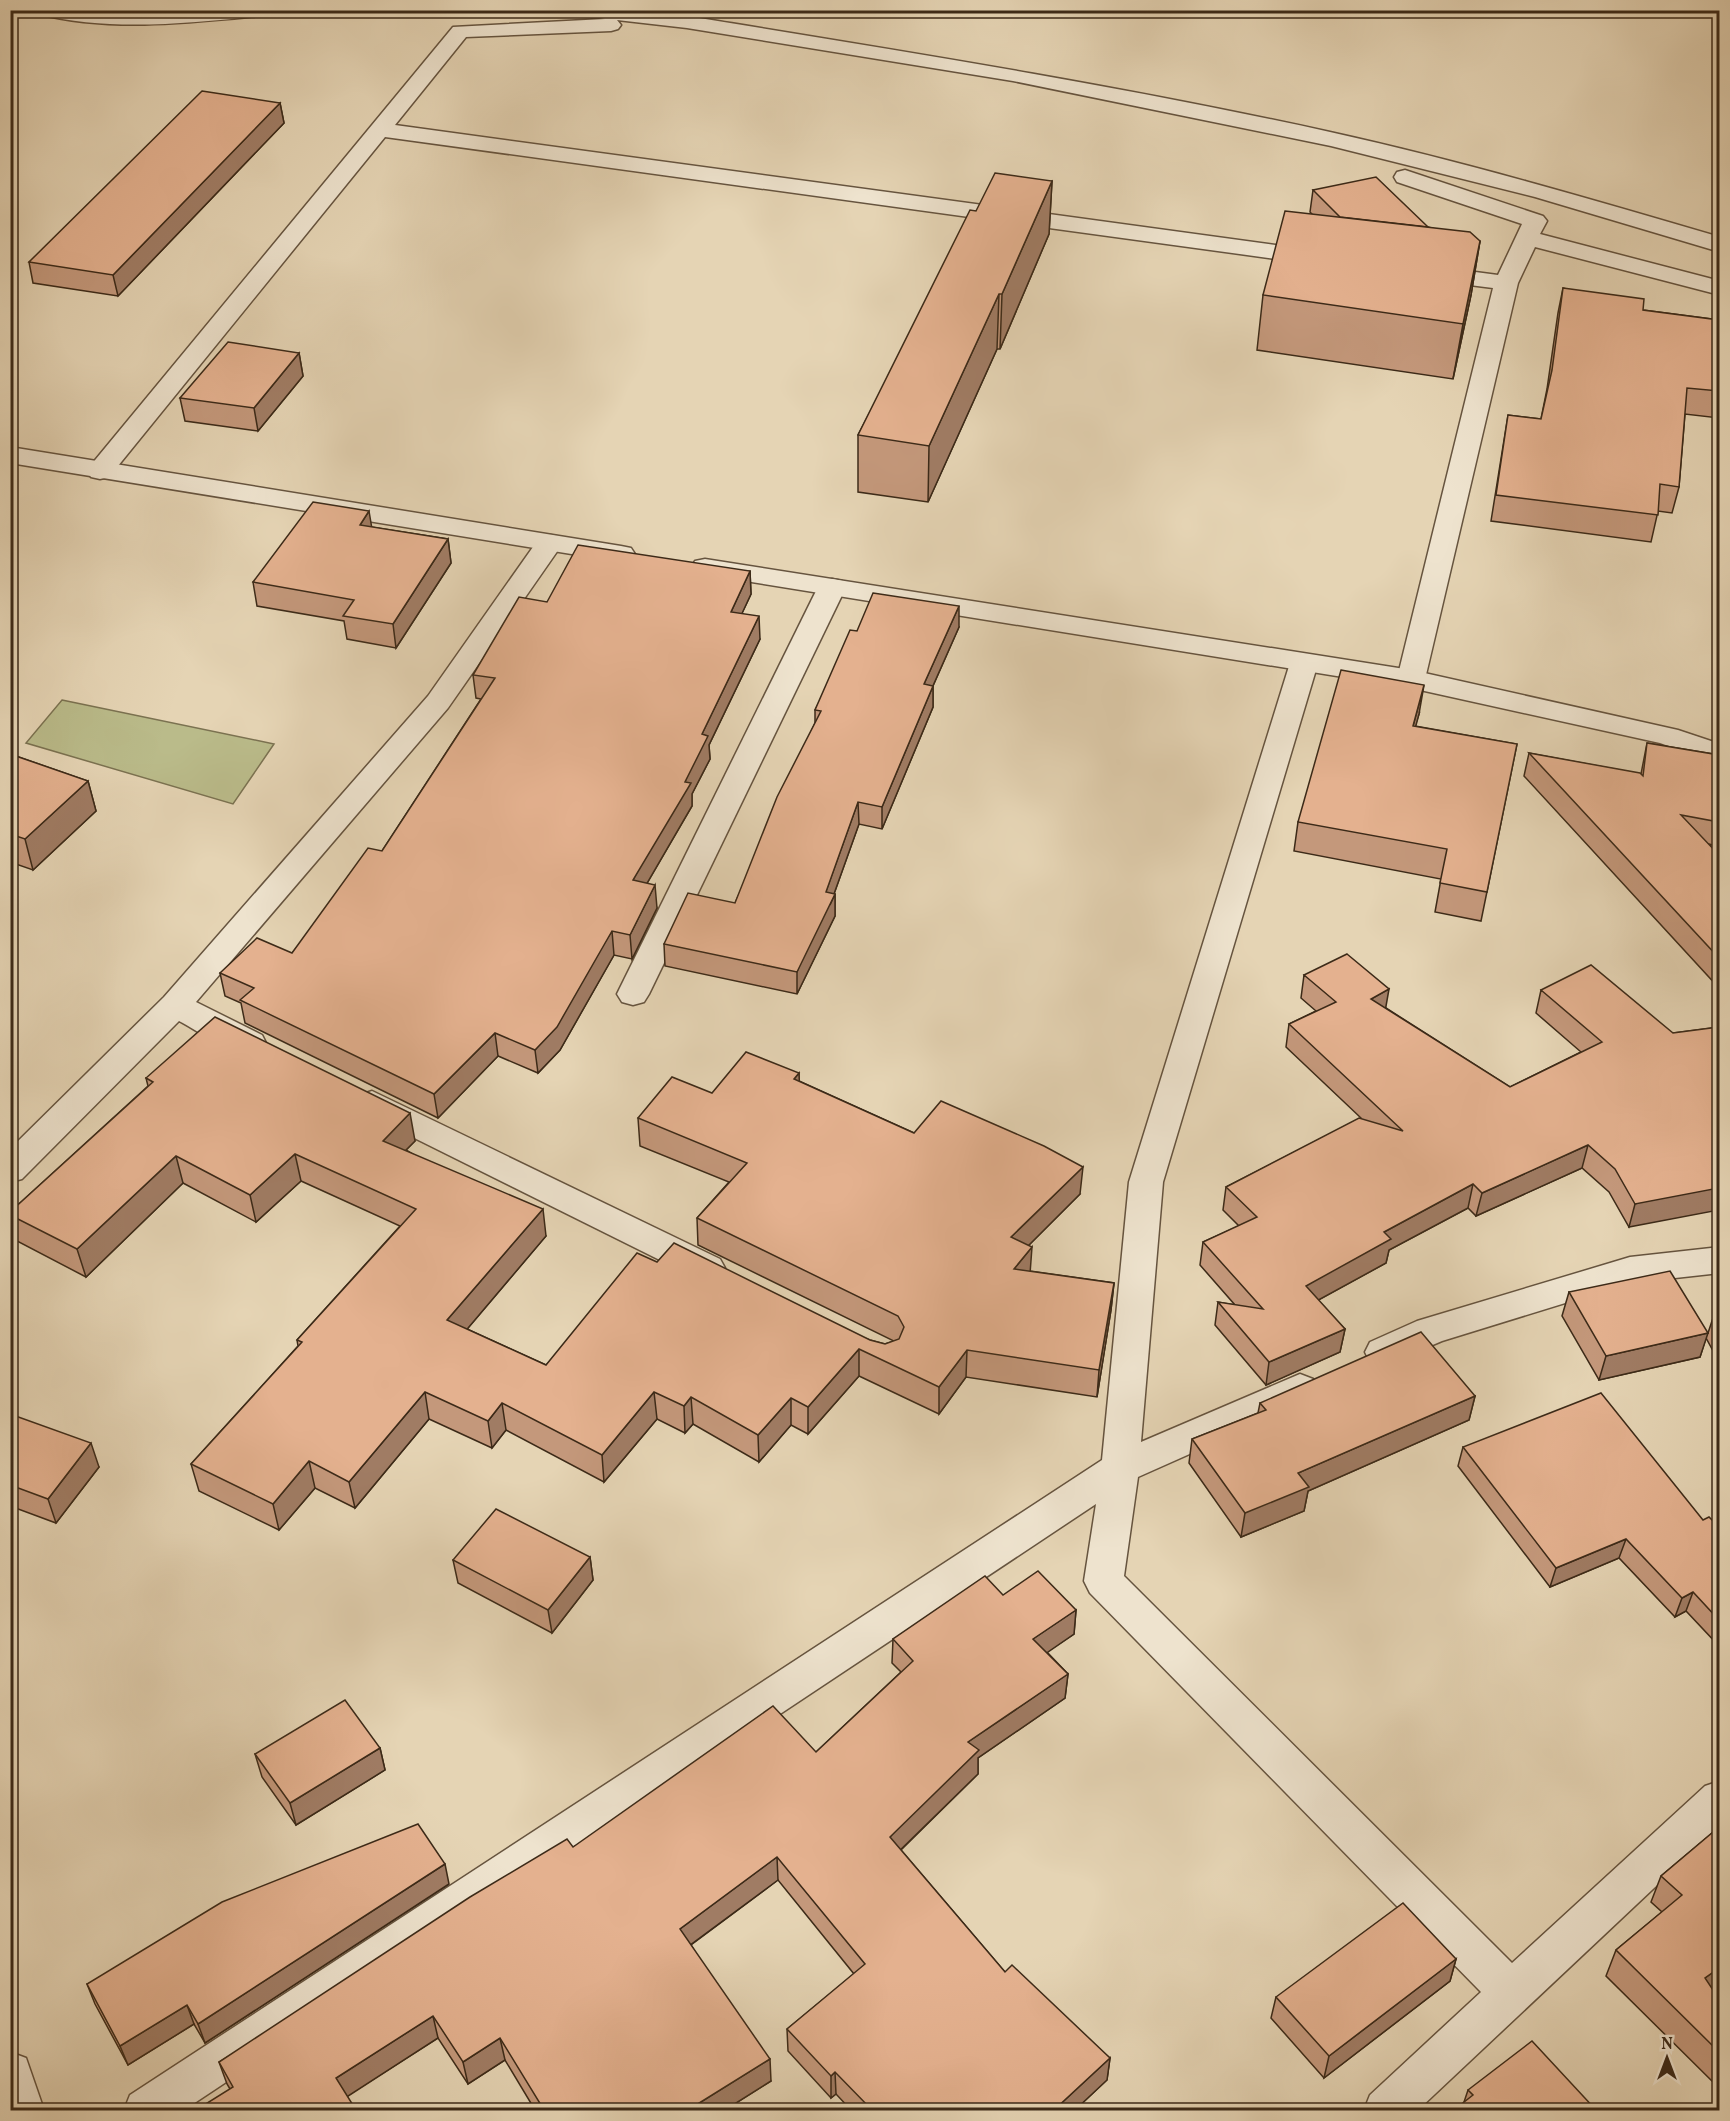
<svg xmlns="http://www.w3.org/2000/svg" width="1730" height="2121" font-family="Vollkorn,serif">
<style>
.green{fill:#babb8a;stroke:#7b7251;stroke-width:1.5}
.lines{fill:none;stroke-linecap:round;stroke-linejoin:round}
.minor-casing{stroke:#66543f;stroke-width:3}
.tertiary-casing{stroke:#66543f;stroke-width:3}
.minor{fill:#eee3ce;fill-rule:evenodd}
.tertiary{fill:#eee3ce;fill-rule:evenodd}
.wall{fill:#c4987b;stroke:#3c2a18;stroke-width:1.5}
.shaded-wall{fill:#a07c64;stroke:#3c2a18;stroke-width:1.5}
.building{fill:#e4b18f;stroke:#3c2a18;stroke-width:1.5}
</style>
<rect width="100%" height="100%" fill="#e5d4b4"/>
<filter id="stains"><feTurbulence type="fractalNoise" baseFrequency=".00333" numOctaves="4"/><feColorMatrix values="0 0 0 0 .2 0 0 0 0 .09 0 0 0 0 .02 0 0 0 .5 -.17"/></filter>
<radialGradient id="worn" r=".72"><stop offset=".6" stop-color="#630" stop-opacity="0"/><stop offset="1" stop-color="#630" stop-opacity=".3"/></radialGradient>
<polygon class="green" points="62,700 274,744 233,804 26,743"/>
<g class="lines">
<defs>
<g id="minor">
<path d="M 36,10 L 270,10 L 260,16 C 189,23 109,32 39,14 Z"/>
<path d="M 572,10 L 641,10 L 687,16 C 902,51 1117,85 1330,132 C 1461,161 1591,199 1720,237 L 1720,252 L 1535,197 L 1331,146 L 1013,81 L 687,28 L 617,20 L 621,25 L 618,29 L 611,31 L 466,37 L 395,125 L 1320,251 L 1328,253 L 1332,258 L 1328,263 L 1320,265 L 385,137 L 109,477 L 100,479 L 91,477 L 87,471 L 91,465 L 453,27 L 605,19 L 575,14 Z"/>
<polygon points="1405,170 1543,216 1547,221 1540,234 1720,281 1720,295 1535,247 1518,283 1425,679 1421,685 1411,688 1401,685 1397,679 1493,288 1430,280 1422,278 1418,273 1422,268 1430,266 1498,275 1522,224 1397,182 1394,177 1397,172"/>
<path d="M 550,535 L 560,537 L 563,543 L 448,708 L 196,1002 L 262,1035 L 266,1043 L 262,1051 C 235,1059 202,1033 179,1021 L 22,1179 L 10,1182 L 10,1149 L 164,997 L 428,696 L 540,537 Z"/>
<polygon points="832,579 842,581 846,587 649,994 644,1002 633,1005 622,1002 617,994 818,587 822,581"/>
<polygon points="1304,654 1314,657 1318,663 1163,1182 1141,1442 1300,1374 1313,1379 1318,1389 1313,1399 1138,1477 1124,1576 1512,1963 1705,1786 1720,1781 1720,1826 1418,2110 1364,2110 1370,2095 1481,1992 1090,1593 1084,1581 1096,1504 184,2110 124,2110 130,2095 1102,1460 1129,1182 1290,663 1294,657"/>
<polygon points="372,1091 720,1259 725,1268 720,1277 707,1281 694,1277 360,1111 355,1103 360,1095"/>
<polygon points="1720,1247 1720,1273 1630,1283 1442,1341 1383,1366 1370,1362 1365,1352 1370,1342 1417,1321 1630,1257"/>
<polygon points="10,2052 26,2058 44,2110 10,2110"/>
</g>
<g id="tertiary">
<polygon points="10,447 621,546 631,548 635,554 631,560 621,562 10,463"/>
<polygon points="705,559 1411,670 1678,730 1720,744 1720,764 1660,743 1411,688 695,573 691,567 695,561"/>
</g>
</defs>
<use href="#minor" class="minor-casing"/>
<use href="#tertiary" class="tertiary-casing"/>
<use href="#minor" class="minor"/>
<use href="#tertiary" class="tertiary"/>
</g>
<g class="wall">
<polygon points="280,103 284,123 118,296 33,283 29,262"/>
<polygon points="1052,181 1049,234 1000,349 997,349 928,502 858,492 858,435 976,211"/>
<polygon points="1313,190 1428,227 1480,241 1471,295 1453,379 1257,350 1263,295 1312,214 1310,212"/>
<polygon points="1563,288 1643,310 1719,320 1719,418 1685,414 1679,487 1672,513 1658,511 1651,542 1491,521 1508,415 1541,419 1547,389 1558,313"/>
<polygon points="299,353 303,376 258,431 185,421 180,398"/>
<polygon points="371,527 448,539 451,563 396,648 347,639 344,621 257,606 253,582"/>
<polygon points="750,571 751,594 742,613 760,639 709,745 710,759 692,794 692,806 647,883 657,908 632,959 614,955 560,1050 538,1073 498,1056 438,1118 245,1023 241,1003 225,996 220,973 292,953 382,851 481,699 476,698 473,675 547,602"/>
<polygon points="959,627 933,686 933,707 882,829 859,824 834,894 835,894 835,916 797,994 665,966 664,944 735,903 815,723 815,710 857,631"/>
<polygon points="1419,714 1415,726 1517,744 1481,921 1435,912 1441,879 1294,851 1298,822"/>
<polygon points="1647,743 1719,755 1719,837 1717,846 1709,844 1719,855 1719,988 1524,776 1529,753 1641,774"/>
<polygon points="10,754 88,781 96,811 33,870 10,862"/>
<polygon points="1304,975 1386,1008 1510,1087 1581,1052 1536,1013 1541,990 1673,1033 1719,1027 1629,1227 1609,1192 1582,1168 1476,1216 1468,1208 1389,1250 1386,1263 1318,1300 1345,1329 1340,1352 1266,1385 1215,1325 1218,1302 1235,1305 1200,1265 1203,1242 1239,1226 1223,1210 1226,1187 1361,1118 1286,1047 1289,1024 1316,1011 1301,998"/>
<polygon points="799,1073 799,1081 914,1133 1080,1194 1028,1246 1030,1271 1114,1283 1111,1310 1097,1397 966,1377 939,1414 859,1376 808,1434 791,1425 759,1462 693,1424 685,1433 657,1419 604,1482 506,1430 492,1448 429,1419 355,1508 315,1488 279,1530 199,1491 191,1464 298,1346 297,1340 400,1226 301,1181 256,1222 183,1183 86,1277 17,1241 10,1221 10,1212 148,1086 146,1078 415,1141 406,1150 546,1236 467,1329 546,1365 657,1262 870,1340 885,1344 894,1341 698,1245 697,1218 729,1182 640,1146 638,1118 712,1093"/>
<polygon points="1569,1292 1708,1333 1713,1318 1719,1317 1719,1362 1706,1338 1700,1357 1599,1380 1562,1316"/>
<polygon points="1475,1396 1469,1420 1308,1491 1304,1511 1241,1537 1189,1463 1192,1439 1258,1413 1260,1403"/>
<polygon points="10,1414 99,1467 56,1523 10,1506"/>
<polygon points="1463,1447 1703,1520 1719,1527 1719,1646 1686,1611 1675,1617 1619,1558 1550,1587 1458,1466"/>
<polygon points="590,1557 593,1580 552,1633 458,1583 453,1560"/>
<polygon points="1003,1595 1076,1610 1074,1634 1047,1652 1068,1674 1065,1698 978,1758 978,1774 901,1850 1005,1972 1110,2058 1107,2080 1075,2110 851,2110 836,2094 831,2098 788,2051 787,2029 854,1974 778,1880 691,1945 771,2081 725,2110 535,2110 505,2060 468,2084 438,2038 347,2096 230,2089 227,2084 219,2062 573,1847 816,1752 901,1672 892,1663 893,1639"/>
<polygon points="380,1748 385,1770 296,1825 262,1777 255,1754"/>
<polygon points="1719,1827 1719,1986 1713,1990 1719,1999 1719,2088 1606,1976 1616,1950 1662,1912 1651,1902 1661,1876"/>
<polygon points="449,1884 205,2043 194,2024 128,2065 95,2004 87,1984"/>
<polygon points="1456,1959 1450,1981 1324,2078 1271,2018 1276,1997"/>
<polygon points="1468,2090 1596,2110 1464,2102"/>
</g>
<g class="shaded-wall">
<polygon points="280,103 284,123 118,296 113,275"/>
<polygon points="1052,181 1049,234 1000,349 1002,294"/>
<polygon points="1480,241 1471,295 1453,379 1463,324"/>
<polygon points="999,294 997,349 928,502 929,446"/>
<polygon points="299,353 303,376 258,431 254,408"/>
<polygon points="369,511 373,535 360,525"/>
<polygon points="448,539 451,563 396,648 393,624"/>
<polygon points="750,571 751,594 732,635 731,612"/>
<polygon points="959,606 959,627 924,706 924,684"/>
<polygon points="759,616 760,639 709,745 710,759 692,794 692,806 635,904 633,880 685,782 702,734"/>
<polygon points="1424,685 1419,714 1408,755 1413,726"/>
<polygon points="933,686 933,707 882,829 882,807"/>
<polygon points="88,781 96,811 33,870 25,839"/>
<polygon points="858,802 859,824 830,905 835,894 835,916 797,994 797,972"/>
<polygon points="655,885 657,908 632,959 630,935"/>
<polygon points="612,931 614,955 560,1050 538,1073 535,1050"/>
<polygon points="1389,989 1385,1012 1371,999"/>
<polygon points="495,1033 498,1056 438,1118 434,1094"/>
<polygon points="799,1073 800,1100 794,1079"/>
<polygon points="410,1113 415,1141 388,1168 383,1141"/>
<polygon points="1588,1145 1582,1168 1476,1216 1482,1193"/>
<polygon points="295,1154 301,1181 256,1222 250,1195"/>
<polygon points="176,1156 183,1183 86,1277 77,1249"/>
<polygon points="1083,1167 1080,1194 1009,1265 1011,1237"/>
<polygon points="1719,1171 1719,1210 1629,1227 1635,1204"/>
<polygon points="1473,1184 1468,1208 1389,1250 1386,1263 1302,1309 1306,1286 1384,1232"/>
<polygon points="543,1209 546,1236 452,1347 447,1320"/>
<polygon points="1032,1247 1030,1274 1014,1269"/>
<polygon points="1114,1283 1111,1310 1097,1397 1099,1370"/>
<polygon points="1345,1329 1340,1352 1266,1385 1269,1362"/>
<polygon points="1708,1333 1700,1357 1599,1380 1606,1356"/>
<polygon points="859,1349 859,1376 808,1434 808,1407"/>
<polygon points="967,1350 966,1377 939,1414 939,1387"/>
<polygon points="425,1392 429,1419 355,1508 349,1482"/>
<polygon points="654,1392 657,1419 604,1482 602,1455"/>
<polygon points="1475,1396 1469,1420 1308,1491 1304,1511 1241,1537 1245,1513 1298,1473"/>
<polygon points="691,1397 693,1424 685,1433 684,1406"/>
<polygon points="791,1398 791,1425 759,1462 758,1435"/>
<polygon points="502,1403 506,1430 492,1448 488,1421"/>
<polygon points="91,1443 99,1467 56,1523 48,1499"/>
<polygon points="309,1461 315,1488 279,1530 273,1504"/>
<polygon points="1626,1539 1619,1558 1550,1587 1556,1568"/>
<polygon points="590,1557 593,1580 552,1633 548,1610"/>
<polygon points="1693,1592 1686,1611 1675,1617 1682,1598"/>
<polygon points="1076,1610 1074,1634 1032,1663 1033,1639"/>
<polygon points="1068,1674 1065,1698 978,1758 978,1774 890,1860 890,1837 968,1742"/>
<polygon points="380,1748 385,1770 296,1825 290,1803"/>
<polygon points="777,1857 778,1880 682,1951 680,1929"/>
<polygon points="445,1864 449,1884 205,2043 198,2024"/>
<polygon points="1456,1959 1450,1981 1324,2078 1329,2056"/>
<polygon points="1719,1968 1719,1986 1694,2004 1705,1978"/>
<polygon points="187,2005 194,2024 128,2065 120,2046"/>
<polygon points="433,2016 438,2038 342,2100 336,2078"/>
<polygon points="500,2038 505,2060 468,2084 463,2062"/>
<polygon points="1110,2058 1107,2080 1075,2110 1054,2110"/>
<polygon points="770,2059 771,2081 725,2110 688,2110"/>
<polygon points="835,2072 836,2094 831,2098 831,2076"/>
</g>
<g class="building">
<polygon points="202,91 280,103 113,275 29,262"/>
<polygon points="995,173 1052,181 1002,294 999,294 929,446 858,435 970,210 976,211"/>
<polygon points="1376,177 1428,227 1340,217 1313,190"/>
<polygon points="1285,211 1470,232 1480,241 1463,324 1263,295"/>
<polygon points="1563,288 1644,299 1643,310 1719,320 1719,391 1687,388 1679,487 1660,484 1658,515 1496,495 1508,415 1541,419 1552,370"/>
<polygon points="228,342 299,353 254,408 180,398"/>
<polygon points="313,502 369,511 360,525 448,539 393,624 343,616 354,600 253,582"/>
<polygon points="578,545 750,571 731,612 759,616 702,734 708,736 685,782 691,783 633,880 655,885 630,935 612,931 557,1027 535,1050 495,1033 434,1094 240,1000 254,988 220,973 257,938 292,953 368,848 382,851 495,678 473,675 519,597 547,602"/>
<polygon points="873,593 959,606 924,684 933,686 882,807 858,802 826,892 835,894 797,972 664,944 688,893 735,903 777,797 821,711 815,710 850,630 857,631"/>
<polygon points="1341,670 1424,685 1413,726 1517,744 1487,892 1440,883 1447,849 1298,822"/>
<polygon points="1647,743 1719,755 1719,822 1681,815 1719,855 1719,958 1529,753 1640,773 1643,776"/>
<polygon points="10,754 88,781 25,839 10,834"/>
<polygon points="1347,954 1389,989 1371,999 1510,1087 1602,1042 1541,990 1591,965 1673,1033 1719,1027 1719,1188 1635,1204 1615,1169 1588,1145 1482,1193 1473,1184 1384,1232 1391,1239 1306,1286 1345,1329 1269,1362 1218,1302 1263,1309 1203,1242 1257,1217 1226,1187 1359,1118 1403,1131 1289,1024 1336,1002 1304,975"/>
<polygon points="215,1017 410,1113 383,1141 543,1209 447,1320 546,1365 637,1253 657,1262 674,1243 870,1340 885,1344 899,1339 904,1327 898,1316 697,1218 747,1163 638,1118 672,1077 712,1093 746,1052 799,1073 794,1079 914,1133 941,1101 1044,1146 1083,1167 1011,1237 1032,1247 1014,1269 1114,1283 1099,1370 967,1350 939,1387 859,1349 808,1407 791,1398 758,1435 691,1397 684,1406 654,1392 602,1455 502,1403 488,1421 425,1392 349,1482 309,1461 273,1504 191,1464 302,1342 297,1340 416,1209 295,1154 250,1195 176,1156 77,1249 10,1215 10,1212 153,1082 146,1078"/>
<polygon points="1670,1271 1708,1333 1606,1356 1569,1292"/>
<polygon points="1719,1317 1719,1330 1713,1318"/>
<polygon points="1421,1332 1475,1396 1298,1473 1309,1487 1245,1513 1192,1439 1266,1410 1260,1403"/>
<polygon points="1601,1393 1703,1520 1709,1517 1719,1527 1719,1620 1693,1592 1682,1598 1626,1539 1556,1568 1463,1447"/>
<polygon points="10,1414 91,1443 48,1499 10,1485"/>
<polygon points="496,1509 590,1557 548,1610 453,1560"/>
<polygon points="1038,1571 1076,1610 1033,1639 1068,1674 968,1742 979,1750 890,1837 1005,1972 1012,1965 1110,2058 1054,2110 872,2110 835,2072 831,2076 787,2029 865,1964 777,1857 680,1929 770,2059 688,2110 544,2110 500,2038 463,2062 433,2016 336,2078 356,2110 196,2110 233,2087 219,2062 470,1897 567,1839 573,1847 773,1706 816,1752 913,1661 893,1639 985,1576 1003,1595"/>
<polygon points="345,1700 380,1748 290,1803 255,1754"/>
<polygon points="418,1824 445,1864 198,2024 187,2005 120,2046 87,1984 222,1902"/>
<polygon points="1719,1827 1719,1968 1705,1978 1719,1999 1719,2052 1616,1950 1682,1895 1661,1876"/>
<polygon points="1403,1903 1456,1959 1329,2056 1276,1997"/>
<polygon points="1532,2041 1596,2110 1454,2110 1473,2095 1468,2090"/>
</g>
<rect width="1730" height="2121" fill="none" stroke="#e5d4b4" stroke-width="36"/>
<rect x="12" y="12" width="1706" height="2097" fill="none" stroke="#3c2a18" stroke-width="3"/>
<rect x="18" y="18" width="1694" height="2085" fill="none" stroke="#3c2a18" stroke-width="1.5"/>
<g transform="translate(1667 2058)" stroke="#eee3ce" stroke-width="4.5" paint-order="stroke">
<path d="M0-4.5L10 22L0 15L-10 22Z" fill="#3c2a18"/>
<text y="-9" font-size="16" font-weight="bold" text-anchor="middle" fill="#3c2a18">N</text>
</g>
<rect width="100%" height="100%" filter="url(#stains)"/>
<rect width="100%" height="100%" fill="url(#worn)"/>
</svg>
